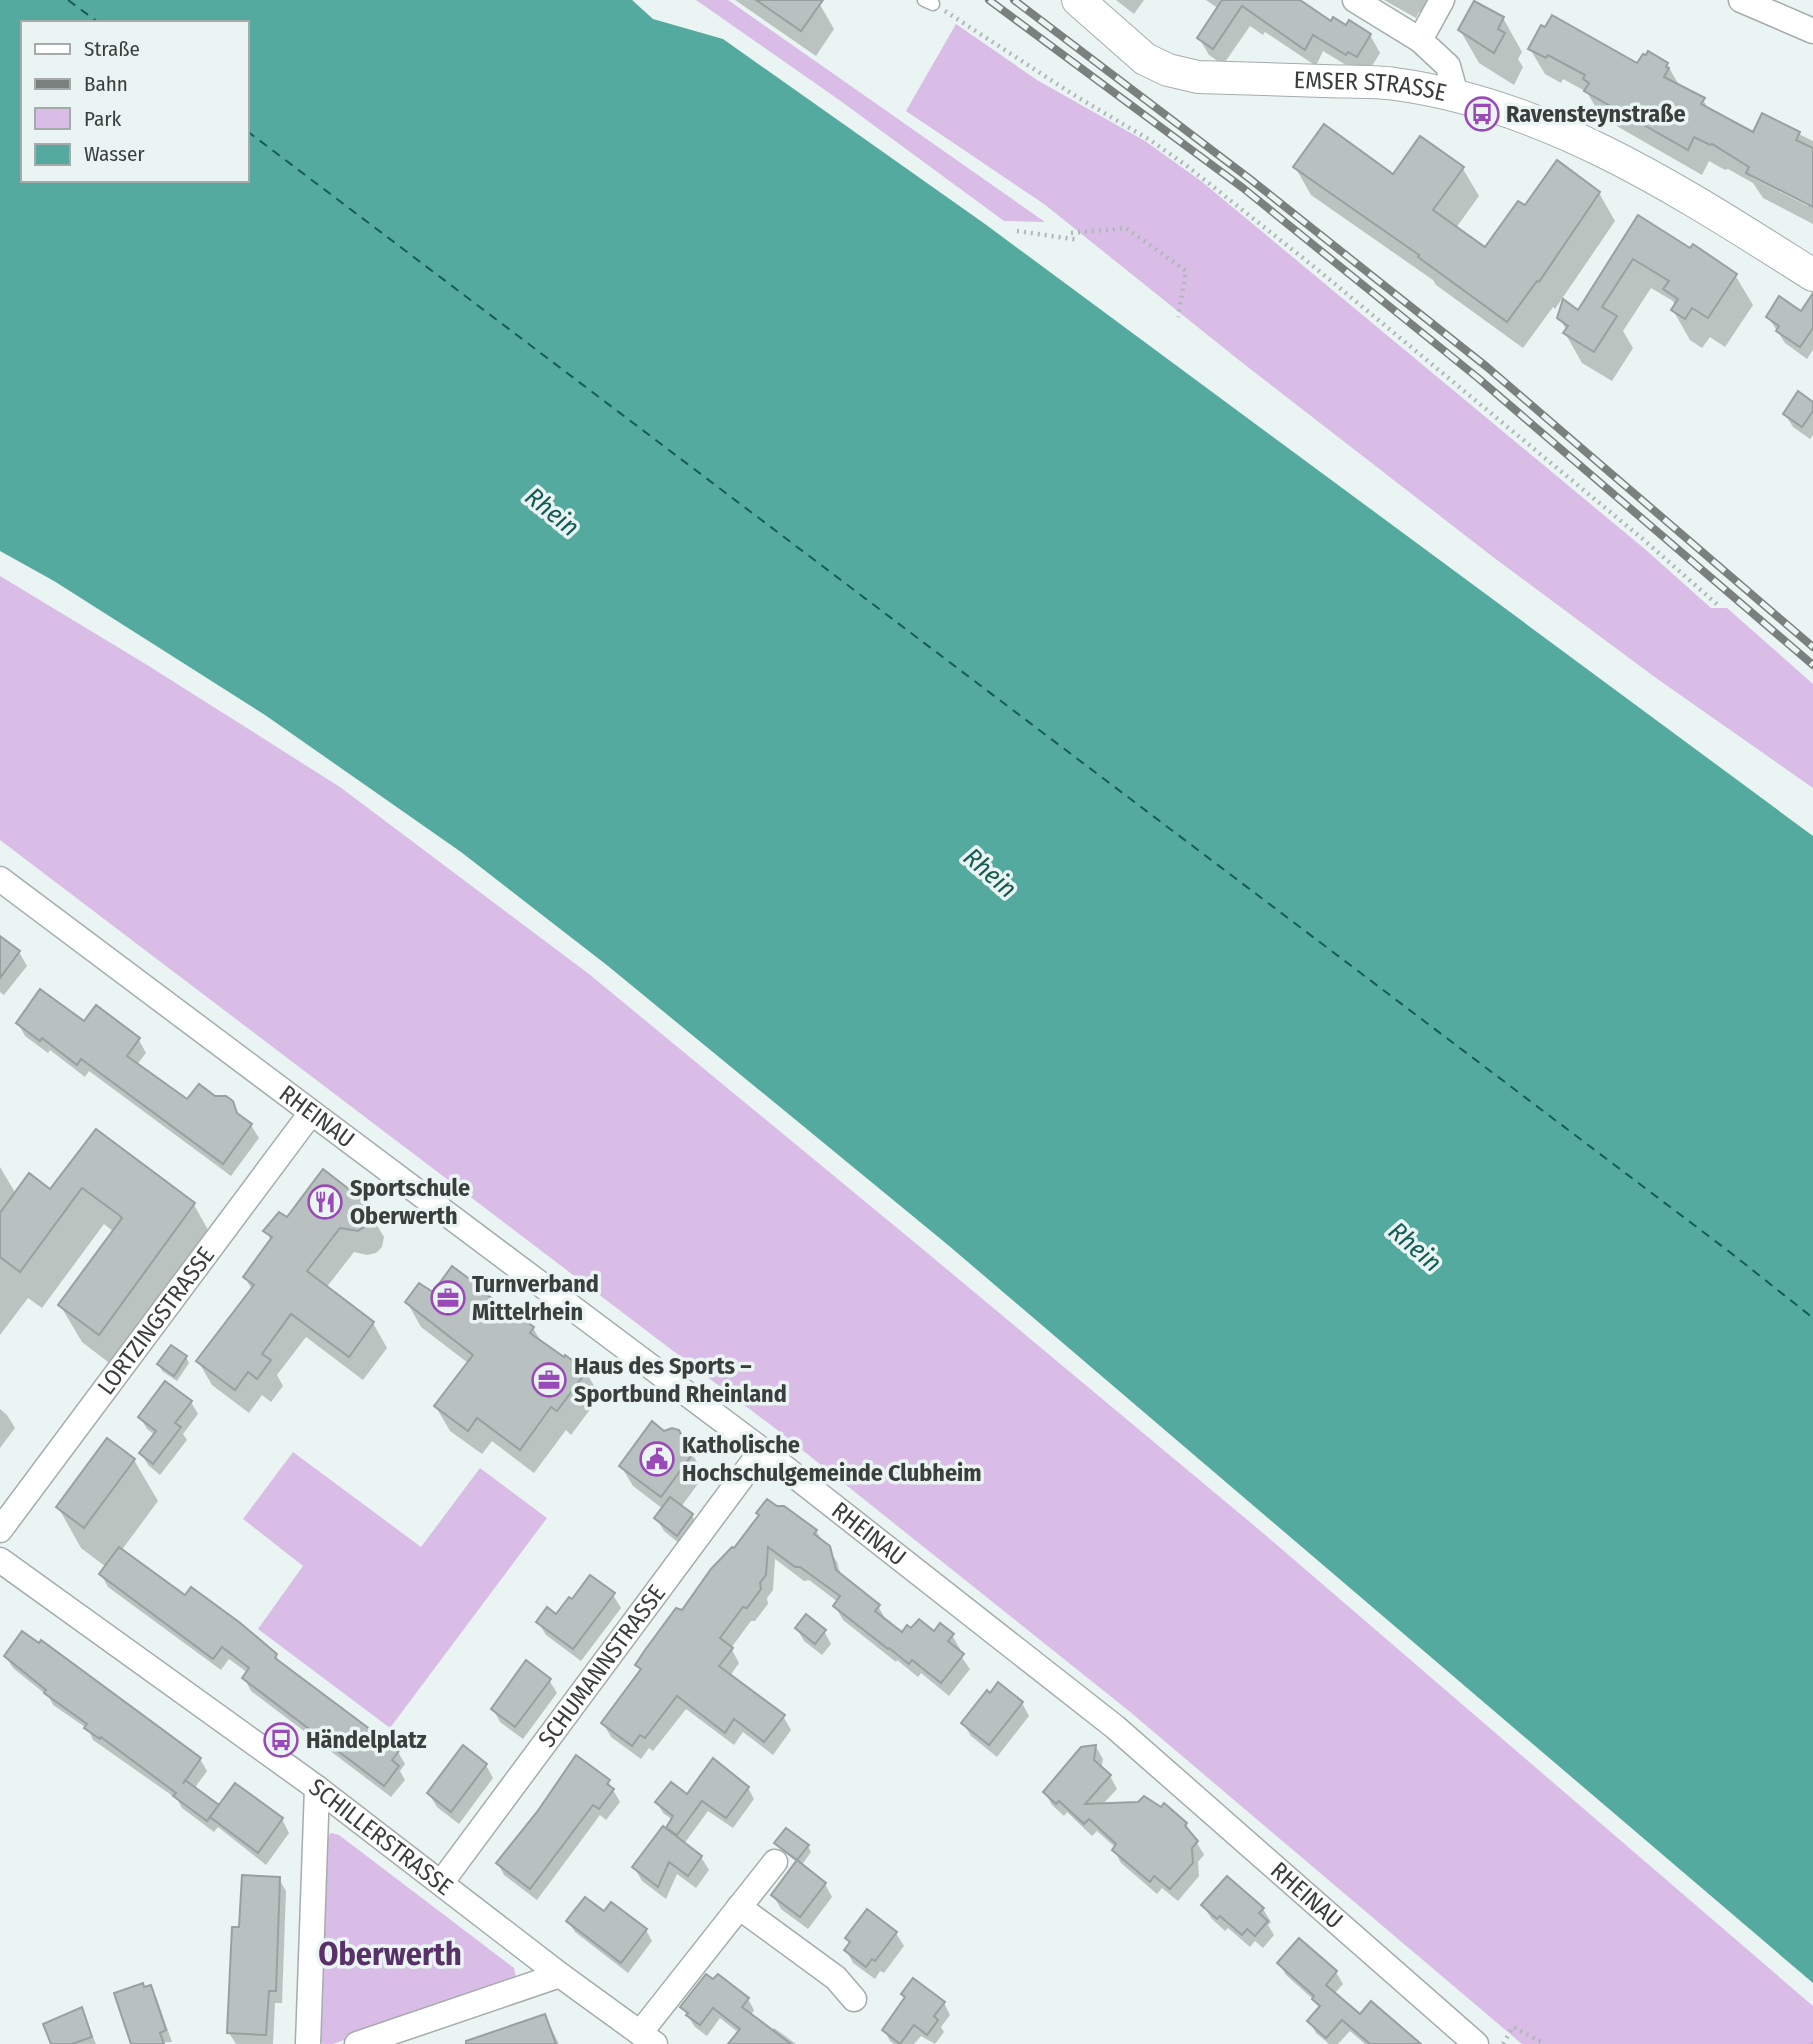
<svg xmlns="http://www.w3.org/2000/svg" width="1813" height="2044" font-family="'Fira Sans Condensed',sans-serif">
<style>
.green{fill:#dabde7}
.water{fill:#55aa9f;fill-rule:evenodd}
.shadow{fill:#0003;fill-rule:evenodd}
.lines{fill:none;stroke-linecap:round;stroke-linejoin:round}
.ferry{stroke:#155c55;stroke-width:2;stroke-dasharray:9 7;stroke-linecap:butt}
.building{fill:#b8c1bf;stroke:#98a1a0;stroke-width:2}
.service-casing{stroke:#a4adac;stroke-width:15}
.minor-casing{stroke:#a4adac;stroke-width:27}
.tertiary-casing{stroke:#a4adac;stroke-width:34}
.path{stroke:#b0b8b7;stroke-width:4.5;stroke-dasharray:2 5;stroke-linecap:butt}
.service{stroke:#fff;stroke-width:12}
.minor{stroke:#fff;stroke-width:24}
.tertiary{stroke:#fff;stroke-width:32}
.rail-casing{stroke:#7a807e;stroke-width:8}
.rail{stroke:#eaf4f2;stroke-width:5;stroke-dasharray:16;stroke-linecap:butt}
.labels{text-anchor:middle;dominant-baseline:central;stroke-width:7;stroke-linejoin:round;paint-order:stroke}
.street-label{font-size:24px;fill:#3a3e3d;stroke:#eaf4f2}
.poi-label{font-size:24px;font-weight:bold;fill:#3a3e3d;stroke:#eaf4f2;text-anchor:start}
.water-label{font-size:26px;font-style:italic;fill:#155c55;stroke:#eaf4f2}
.district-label{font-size:32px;font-weight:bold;fill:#583168;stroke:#eaf4f2}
</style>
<rect width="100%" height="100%" fill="#eaf4f2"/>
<g class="green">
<polygon points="696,0 728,0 1045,222 1004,221 842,102"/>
<polygon points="956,24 1037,80 1145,141 1201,181 1646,550 1711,608 1727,608 1813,684 1813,788 1656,678 1493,557 1240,361 1044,204 906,111"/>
<polygon points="0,576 144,663 340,787 589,974 925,1251 1263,1533 1813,2006 1813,2044 1522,2044 1129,1711 776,1429 0,840"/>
<polygon points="293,1452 421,1547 480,1468 547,1518 390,1728 258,1629 303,1566 243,1519"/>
<polygon points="331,1833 339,1835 514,1968 516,1977 513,1981 333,2044 323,2044 319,2040 326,1838"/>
</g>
<path class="water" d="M 0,0 L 632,0 L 653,19 L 723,39 L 985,224 L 1813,836 L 1813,1983 L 948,1245 L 608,966 L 461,852 L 265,715 L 54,581 L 0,551 ZM 23,23 L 247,23 L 247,180 L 23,180 Z"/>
<g class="shadow">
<polygon points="735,0 815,0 819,3 834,29 816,56"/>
<polygon points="1116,0 1144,0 1134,14"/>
<polygon points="1206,0 1296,0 1332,24 1370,35 1380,53 1367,74 1356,71 1323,51 1316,66 1265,32 1263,35 1250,26 1223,65 1209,55 1199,38 1219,9"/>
<polygon points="1384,0 1442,0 1431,20 1419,12 1416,18"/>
<polygon points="1503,18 1522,52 1518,59 1523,67 1514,85 1479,63 1460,30"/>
<path d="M 1530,49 L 1638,66 L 1667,64 L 1680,87 L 1703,100 L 1710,111 L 1754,135 L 1763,116 L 1813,141 L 1813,224 L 1763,198 L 1753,183 L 1728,169 L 1725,170 L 1709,161 L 1702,175 L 1601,117 L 1587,92 L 1563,79 L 1561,83 L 1545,74 ZM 1753,174 L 1810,203 L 1808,206 L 1753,178 Z"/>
<polygon points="1295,167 1394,176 1463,169 1479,196 1456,228 1485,249 1525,208 1599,193 1615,221 1555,309 1553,307 1523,348 1436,285 1433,280 1311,195"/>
<polygon points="1638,217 1735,275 1753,305 1725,347 1710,337 1702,348 1690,340 1673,310 1675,306 1673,301 1651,288 1623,331 1633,348 1612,381 1582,363 1565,333 1567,331 1559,317 1578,312"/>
<polygon points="1780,298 1813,318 1813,350 1807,359 1785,343 1768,317"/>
<polygon points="1813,404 1813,435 1810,439 1793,427 1785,414"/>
<polygon points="0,938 19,952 27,966 4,995 0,992"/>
<polygon points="18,1023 84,1024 139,1040 146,1053 136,1066 187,1102 238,1115 251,1125 259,1138 231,1176 89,1071 85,1077 50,1050 48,1053 25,1036"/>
<polygon points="96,1132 194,1205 215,1242 121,1372 82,1342 60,1305 114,1232 104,1224 42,1308 28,1298 0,1335 0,1167 16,1194 51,1191"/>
<polygon points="363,1202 384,1237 382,1247 376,1253 367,1255 354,1252 326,1288 373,1323 387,1348 363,1380 306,1337 277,1375 283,1386 271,1402 262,1395 249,1413 212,1385 198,1361 252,1290 245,1277 271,1241 266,1231 287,1220"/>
<polygon points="478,1287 481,1293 533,1328 542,1343 586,1372 600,1396 571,1435 566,1430 534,1473 492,1441 482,1454 450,1431 436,1407 468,1363 421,1327 407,1302"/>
<polygon points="186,1357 189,1363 177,1381 162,1371 159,1365"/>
<polygon points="191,1402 198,1414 183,1434 187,1440 160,1475 148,1465 141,1453 155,1435 147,1429 140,1417"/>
<polygon points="0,1409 7,1415 15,1428 0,1448"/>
<polygon points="677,1431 705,1474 681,1507 692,1515 699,1529 685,1548 664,1531 656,1518 663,1509 633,1486 621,1466 664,1432"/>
<polygon points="134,1460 158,1501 121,1551 186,1597 276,1655 281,1665 398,1752 405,1764 400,1771 405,1780 391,1797 251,1691 244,1678 248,1673 229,1659 221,1670 108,1587 101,1574 106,1567 81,1548 58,1507"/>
<polygon points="816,1531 837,1562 841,1576 878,1606 886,1620 902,1635 952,1635 960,1649 958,1652 970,1669 949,1696 921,1673 918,1677 897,1660 896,1662 843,1620 835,1606 838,1602 809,1580 804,1581 775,1559 773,1590 767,1598 768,1604 755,1621 751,1621 731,1648 739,1663 730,1676 783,1716 791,1730 773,1755 743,1732 734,1745 686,1709 653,1751 649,1748 641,1759 611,1737 603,1723 641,1672 638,1665 732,1549"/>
<polygon points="613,1595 621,1608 581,1661 546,1635 538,1622"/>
<polygon points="797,1629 824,1631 831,1644 822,1655 804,1641"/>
<polygon points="42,1642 200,1759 207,1771 194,1789 218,1806 282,1819 289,1833 266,1865 218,1827 214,1832 182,1808 177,1799 93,1740 88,1729 53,1705 49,1697 13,1668 6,1657 39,1645"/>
<polygon points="549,1680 557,1693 523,1739 500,1722 493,1709"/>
<polygon points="1022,1703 1029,1716 997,1757 971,1736 963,1723"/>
<polygon points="1096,1747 1103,1759 1101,1769 1110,1776 1117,1789 1102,1805 1186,1824 1204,1855 1198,1862 1199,1876 1178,1901 1162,1888 1157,1894 1121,1863 1114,1850 1116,1848 1097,1831 1092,1836 1067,1812 1064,1816 1052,1805 1045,1792"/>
<polygon points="486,1765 493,1778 459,1824 437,1807 429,1794"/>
<polygon points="608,1781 620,1802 606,1820 600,1815 537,1900 504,1875 498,1864"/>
<polygon points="748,1788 754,1799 733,1828 708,1811 684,1844 701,1857 709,1870 696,1888 677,1874 666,1899 642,1881 634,1867 672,1835 668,1828 673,1820 663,1813 657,1803"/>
<polygon points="776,1844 808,1846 811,1852 801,1866 825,1884 832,1897 808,1929 781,1909 773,1895 798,1863 780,1849"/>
<polygon points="1228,1878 1263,1909 1271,1922 1268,1925 1274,1935 1263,1948 1255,1941 1250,1947 1228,1928 1225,1931 1211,1918 1203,1905"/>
<polygon points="279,1879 286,1891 282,2003 275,2003 273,2044 236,2044 229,2033 241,1929"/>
<polygon points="867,1911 896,1933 904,1946 884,1973 880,1971 875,1979 853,1963 846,1950 850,1944 847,1938"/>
<polygon points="605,1914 646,1930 652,1941 628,1973 575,1932 568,1921"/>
<polygon points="1279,1963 1336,1972 1343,1984 1334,1994 1361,2016 1415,2044 1365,2044 1350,2031 1338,2044 1329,2044 1316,2033 1309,2021 1320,2008 1315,2001 1286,1975"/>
<polygon points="150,1987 157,1999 172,2042 133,2044 144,1989"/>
<polygon points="903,1994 944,2003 950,2015 941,2027 944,2032 935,2044 921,2036 914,2044 894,2044 890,2041 884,2030 906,1999"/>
<polygon points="748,1999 754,2010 751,2015 771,2031 774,2028 796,2044 737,2044 739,2033 720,2018 707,2036 695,2027 682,2007"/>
<polygon points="81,2010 96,2044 52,2044"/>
<polygon points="545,2016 559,2044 468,2044"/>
</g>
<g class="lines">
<g class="ferry">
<polyline points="68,0 99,23"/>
<polyline points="247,131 1731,1253 1813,1318"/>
</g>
</g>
<g class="building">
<polygon points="756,0 823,0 801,31"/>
<polygon points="1222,0 1300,0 1331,21 1333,17 1346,25 1349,20 1371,34 1357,57 1348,52 1346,55 1313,35 1305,50 1242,6 1213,49 1197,38"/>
<polygon points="1474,1 1504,17 1498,29 1505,33 1494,53 1458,30"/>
<polygon points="1552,15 1637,63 1643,54 1646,55 1648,51 1668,63 1666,67 1669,68 1664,77 1705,98 1701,104 1753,132 1762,113 1800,132 1796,140 1813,148 1813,207 1746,173 1749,167 1712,144 1710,145 1694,137 1688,150 1584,91 1589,83 1583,79 1585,75 1548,55 1546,58 1528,49 1541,25 1545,27"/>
<polygon points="1324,124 1393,174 1420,136 1464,167 1433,210 1485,247 1518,201 1525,205 1557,160 1600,192 1539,282 1537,281 1507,322 1418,257 1419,255 1293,167"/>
<polygon points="1638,215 1690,248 1693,244 1737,274 1708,318 1692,308 1685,319 1671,310 1678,299 1663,289 1669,281 1633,259 1602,307 1617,316 1594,352 1563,333 1568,326 1557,318 1563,299 1578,310"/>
<polygon points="1813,293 1813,328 1800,347 1776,331 1779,326 1766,317 1779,296 1801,311"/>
<polygon points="1798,391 1813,402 1813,411 1802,427 1783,414"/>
<polygon points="0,936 20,951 0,978"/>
<polygon points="40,989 84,1021 96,1005 140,1038 127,1056 187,1099 199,1084 215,1096 226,1096 233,1101 237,1113 252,1124 223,1164 81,1059 77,1065 42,1038 40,1041 16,1023"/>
<polygon points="96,1129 195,1203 99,1335 58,1305 122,1218 119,1215 82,1188 20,1272 0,1257 0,1213 29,1173 50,1189"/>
<polygon points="323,1169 367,1203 371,1215 367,1225 358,1231 340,1228 307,1271 374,1322 349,1357 291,1314 262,1354 271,1360 257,1379 248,1372 235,1390 196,1361 254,1285 243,1277 272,1237 263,1231 279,1212 287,1217"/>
<polygon points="452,1266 479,1286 477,1288 534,1327 530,1333 564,1357 565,1355 587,1371 557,1411 551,1407 520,1450 477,1418 468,1431 434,1406 473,1355 405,1302 419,1283 433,1292"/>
<polygon points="171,1345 187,1356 174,1376 157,1364"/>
<polygon points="165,1381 192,1401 175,1423 181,1427 153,1464 139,1453 156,1431 138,1417"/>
<polygon points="652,1421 664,1431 672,1428 679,1430 682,1436 682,1443 694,1452 661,1497 619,1466"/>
<polygon points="107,1438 135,1459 84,1528 56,1507"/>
<polygon points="670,1497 693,1514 677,1536 654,1518"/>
<polygon points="767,1499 777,1506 784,1506 817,1530 814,1534 830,1546 836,1570 880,1605 875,1611 902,1632 907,1625 911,1628 919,1619 934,1631 940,1623 954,1634 948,1641 964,1654 941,1683 912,1660 909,1664 889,1648 888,1649 833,1606 840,1596 800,1567 795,1567 768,1547 766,1575 760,1583 761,1589 747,1608 743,1607 720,1638 733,1648 719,1666 785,1715 764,1742 734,1719 725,1733 677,1696 645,1738 640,1735 632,1746 601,1723 641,1669 635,1665 645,1650 676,1608 682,1610 711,1569 732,1547 734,1548 759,1515 756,1513"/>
<polygon points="119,1547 185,1595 191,1587 239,1622 277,1654 275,1658 399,1751 392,1760 399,1766 384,1786 242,1678 249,1668 222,1647 213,1659 99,1574"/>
<polygon points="590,1575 615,1593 573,1649 536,1622 547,1607 556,1614 569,1597 572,1599"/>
<polygon points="806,1614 826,1630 815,1644 795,1628"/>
<polygon points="22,1631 39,1643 41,1640 201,1758 183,1784 185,1780 219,1805 207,1821 173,1796 176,1793 101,1737 100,1739 84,1728 87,1724 44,1693 46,1690 4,1656"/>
<polygon points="526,1660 551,1679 515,1727 491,1709"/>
<polygon points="998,1682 1023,1702 989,1745 961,1723 987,1690 990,1693"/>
<polygon points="463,1745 487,1764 451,1812 427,1793"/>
<polygon points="1096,1745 1094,1760 1111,1775 1085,1804 1138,1802 1144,1796 1161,1807 1164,1803 1187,1823 1185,1826 1198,1841 1192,1848 1193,1863 1170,1889 1154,1876 1150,1882 1112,1850 1116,1844 1089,1819 1084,1824 1059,1801 1056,1804 1043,1792 1081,1747"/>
<polygon points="576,1755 610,1780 607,1784 614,1789 599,1809 593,1805 530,1889 496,1863 537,1812"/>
<polygon points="713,1758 749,1787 726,1818 702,1801 677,1835 666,1828 673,1816 655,1802 671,1782 687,1794"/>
<polygon points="235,1783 283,1818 258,1853 210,1817"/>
<polygon points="663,1826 702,1856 688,1876 669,1862 658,1887 632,1867"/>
<polygon points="786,1828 809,1845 797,1860 774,1843"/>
<polygon points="797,1860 826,1883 800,1917 771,1895"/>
<polygon points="242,1875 280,1877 276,1991 269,1991 266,2035 227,2033 232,1927 239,1927"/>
<polygon points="1227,1876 1264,1908 1259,1913 1268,1921 1255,1936 1247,1929 1242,1935 1220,1916 1217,1919 1201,1905"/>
<polygon points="585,1897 604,1911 611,1902 647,1929 621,1963 566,1921"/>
<polygon points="867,1909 897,1932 875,1961 872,1959 866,1967 844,1950 850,1942 845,1938"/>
<polygon points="1299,1938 1337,1971 1326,1985 1360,2014 1371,2001 1421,2044 1370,2044 1342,2020 1326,2038 1307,2021 1320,2006 1312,1999 1314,1996 1277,1963"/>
<polygon points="706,1974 713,1979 718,1974 749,1998 742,2007 791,2044 728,2044 740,2029 713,2008 700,2025 686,2015 688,2013 680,2007"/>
<polygon points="913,1978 945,2002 934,2016 938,2020 927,2035 914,2025 900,2044 882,2030 905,1997 901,1994"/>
<polygon points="143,1983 144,1987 151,1985 166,2030 160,2033 164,2044 131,2044 114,1993"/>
<polygon points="82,2007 92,2037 72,2044 51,2044 43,2024"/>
<polygon points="545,2014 556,2044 466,2044 466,2041"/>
</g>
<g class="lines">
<defs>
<polyline id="service" points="924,0 933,4"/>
<g id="minor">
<polyline points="1355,0 1420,40 1448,66 1456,95"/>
<polyline points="1741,0 1813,31"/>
<polyline points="1420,40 1442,0"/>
<path id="s1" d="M 0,879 L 762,1450 L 1115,1727 L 1476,2044"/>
<path id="s2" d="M 0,1530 L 311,1113"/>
<path id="s3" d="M 0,1560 L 317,1788 L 560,1975 L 655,2044"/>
<path id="s4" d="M 441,1883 L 762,1450"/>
<polyline points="739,1907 836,1978 854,1999"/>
<polyline points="640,2033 775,1862"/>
<polyline points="308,2044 317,1788"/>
<polyline points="357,2044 560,1975"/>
</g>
<g id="tertiary">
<path id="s5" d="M 1078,0 L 1145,59 L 1168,70 L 1198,77 C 1240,78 1283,80 1326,81 C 1348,82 1372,81 1395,84 C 1551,105 1683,193 1813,275"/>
</g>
</defs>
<use href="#service" class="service-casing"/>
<use href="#minor" class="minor-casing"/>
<use href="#tertiary" class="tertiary-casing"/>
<g class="path">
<polyline points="945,11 1077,97 1150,140 1187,166 1318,270 1644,540 1720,607"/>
<polyline points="1017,231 1079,240"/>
<polyline points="1071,233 1126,228 1186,271 1178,317"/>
<polyline points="1503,2044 1513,2027 1545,2044"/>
<polyline points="1812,2044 1813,2043"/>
</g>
<use href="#service" class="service"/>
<use href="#minor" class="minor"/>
<use href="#tertiary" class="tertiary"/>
<defs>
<g id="rail">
<polyline points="989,0 1243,188 1478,378 1813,665"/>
<polyline points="1014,0 1250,179 1487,367 1813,647"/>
</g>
</defs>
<use href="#rail" class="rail-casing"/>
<use href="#rail" class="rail"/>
</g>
<defs>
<symbol id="bus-ring" viewBox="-11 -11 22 22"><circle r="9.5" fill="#eaf4f2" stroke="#9a49b9" stroke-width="1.5"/><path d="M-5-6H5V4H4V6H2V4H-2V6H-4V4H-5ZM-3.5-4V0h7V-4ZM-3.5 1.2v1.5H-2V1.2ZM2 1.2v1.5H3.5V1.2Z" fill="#9a49b9"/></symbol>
<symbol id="restaurant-ring" viewBox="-11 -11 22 22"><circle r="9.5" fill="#eaf4f2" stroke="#9a49b9" stroke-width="1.5"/><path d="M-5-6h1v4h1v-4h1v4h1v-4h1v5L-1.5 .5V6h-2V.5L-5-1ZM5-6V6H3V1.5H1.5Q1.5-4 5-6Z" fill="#9a49b9"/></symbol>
<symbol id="office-ring" viewBox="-11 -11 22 22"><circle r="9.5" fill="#eaf4f2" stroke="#9a49b9" stroke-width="1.5"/><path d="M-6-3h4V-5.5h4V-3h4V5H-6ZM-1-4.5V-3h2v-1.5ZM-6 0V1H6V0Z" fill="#9a49b9"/></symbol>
<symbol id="civic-ring" viewBox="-11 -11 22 22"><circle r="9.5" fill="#eaf4f2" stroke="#9a49b9" stroke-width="1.5"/><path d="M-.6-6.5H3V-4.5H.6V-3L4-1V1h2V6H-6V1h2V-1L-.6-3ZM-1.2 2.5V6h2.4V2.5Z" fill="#9a49b9"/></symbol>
</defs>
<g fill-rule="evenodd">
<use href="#bus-ring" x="1463" y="95" width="38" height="38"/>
<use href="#restaurant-ring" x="306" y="1183" width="38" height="38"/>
<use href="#office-ring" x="429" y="1279" width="38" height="38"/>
<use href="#office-ring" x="530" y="1361" width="38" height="38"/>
<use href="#civic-ring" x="638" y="1440" width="38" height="38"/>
<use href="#bus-ring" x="262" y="1721" width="38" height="38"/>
</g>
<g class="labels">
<g class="street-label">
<text stroke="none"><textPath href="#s5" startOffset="318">EMSER STRASSE</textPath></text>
<text stroke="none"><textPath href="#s1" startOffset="396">RHEINAU</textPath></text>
<text stroke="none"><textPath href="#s2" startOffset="261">LORTZINGSTRASSE</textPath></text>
<text stroke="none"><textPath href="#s1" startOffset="1088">RHEINAU</textPath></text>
<text stroke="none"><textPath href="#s4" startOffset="270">SCHUMANNSTRASSE</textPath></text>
<text stroke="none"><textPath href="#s3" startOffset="471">SCHILLERSTRASSE</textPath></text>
<text stroke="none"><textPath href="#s1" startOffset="1656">RHEINAU</textPath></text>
</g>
<g class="poi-label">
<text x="1506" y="114">Ravensteynstraße</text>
<text x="350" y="1188">Sportschule<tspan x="350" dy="28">Oberwerth</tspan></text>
<text x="472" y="1284">Turnverband<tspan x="472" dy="28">Mittelrhein</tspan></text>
<text x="574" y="1366">Haus des Sports –<tspan x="574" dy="28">Sportbund Rheinland</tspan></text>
<text x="682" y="1445">Katholische<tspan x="682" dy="28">Hochschulgemeinde Clubheim</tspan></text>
<text x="306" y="1740">Händelplatz</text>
</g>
<g class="water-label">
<text transform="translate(552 512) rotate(39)">Rhein</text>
<text transform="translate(990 873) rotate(41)">Rhein</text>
<text transform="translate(1415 1247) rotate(41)">Rhein</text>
</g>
<g class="district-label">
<text x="390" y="1954">Oberwerth</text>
</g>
</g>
<rect x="21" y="21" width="228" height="161" fill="#eaf4f2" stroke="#a4abaa" stroke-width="2"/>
<rect x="35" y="44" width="35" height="10" fill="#ffffff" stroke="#a4abaa" stroke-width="2"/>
<text x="84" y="56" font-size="21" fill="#3a3e3d">Straße</text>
<rect x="35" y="79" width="35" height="10" fill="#7a807e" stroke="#a4abaa" stroke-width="2"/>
<text x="84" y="91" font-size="21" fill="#3a3e3d">Bahn</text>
<rect x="35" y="108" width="35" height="21" fill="#dabde7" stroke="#a4abaa" stroke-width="2"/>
<text x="84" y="126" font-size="21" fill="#3a3e3d">Park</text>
<rect x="35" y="144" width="35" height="21" fill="#55aa9f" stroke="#a4abaa" stroke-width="2"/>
<text x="84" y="161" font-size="21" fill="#3a3e3d">Wasser</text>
</svg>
